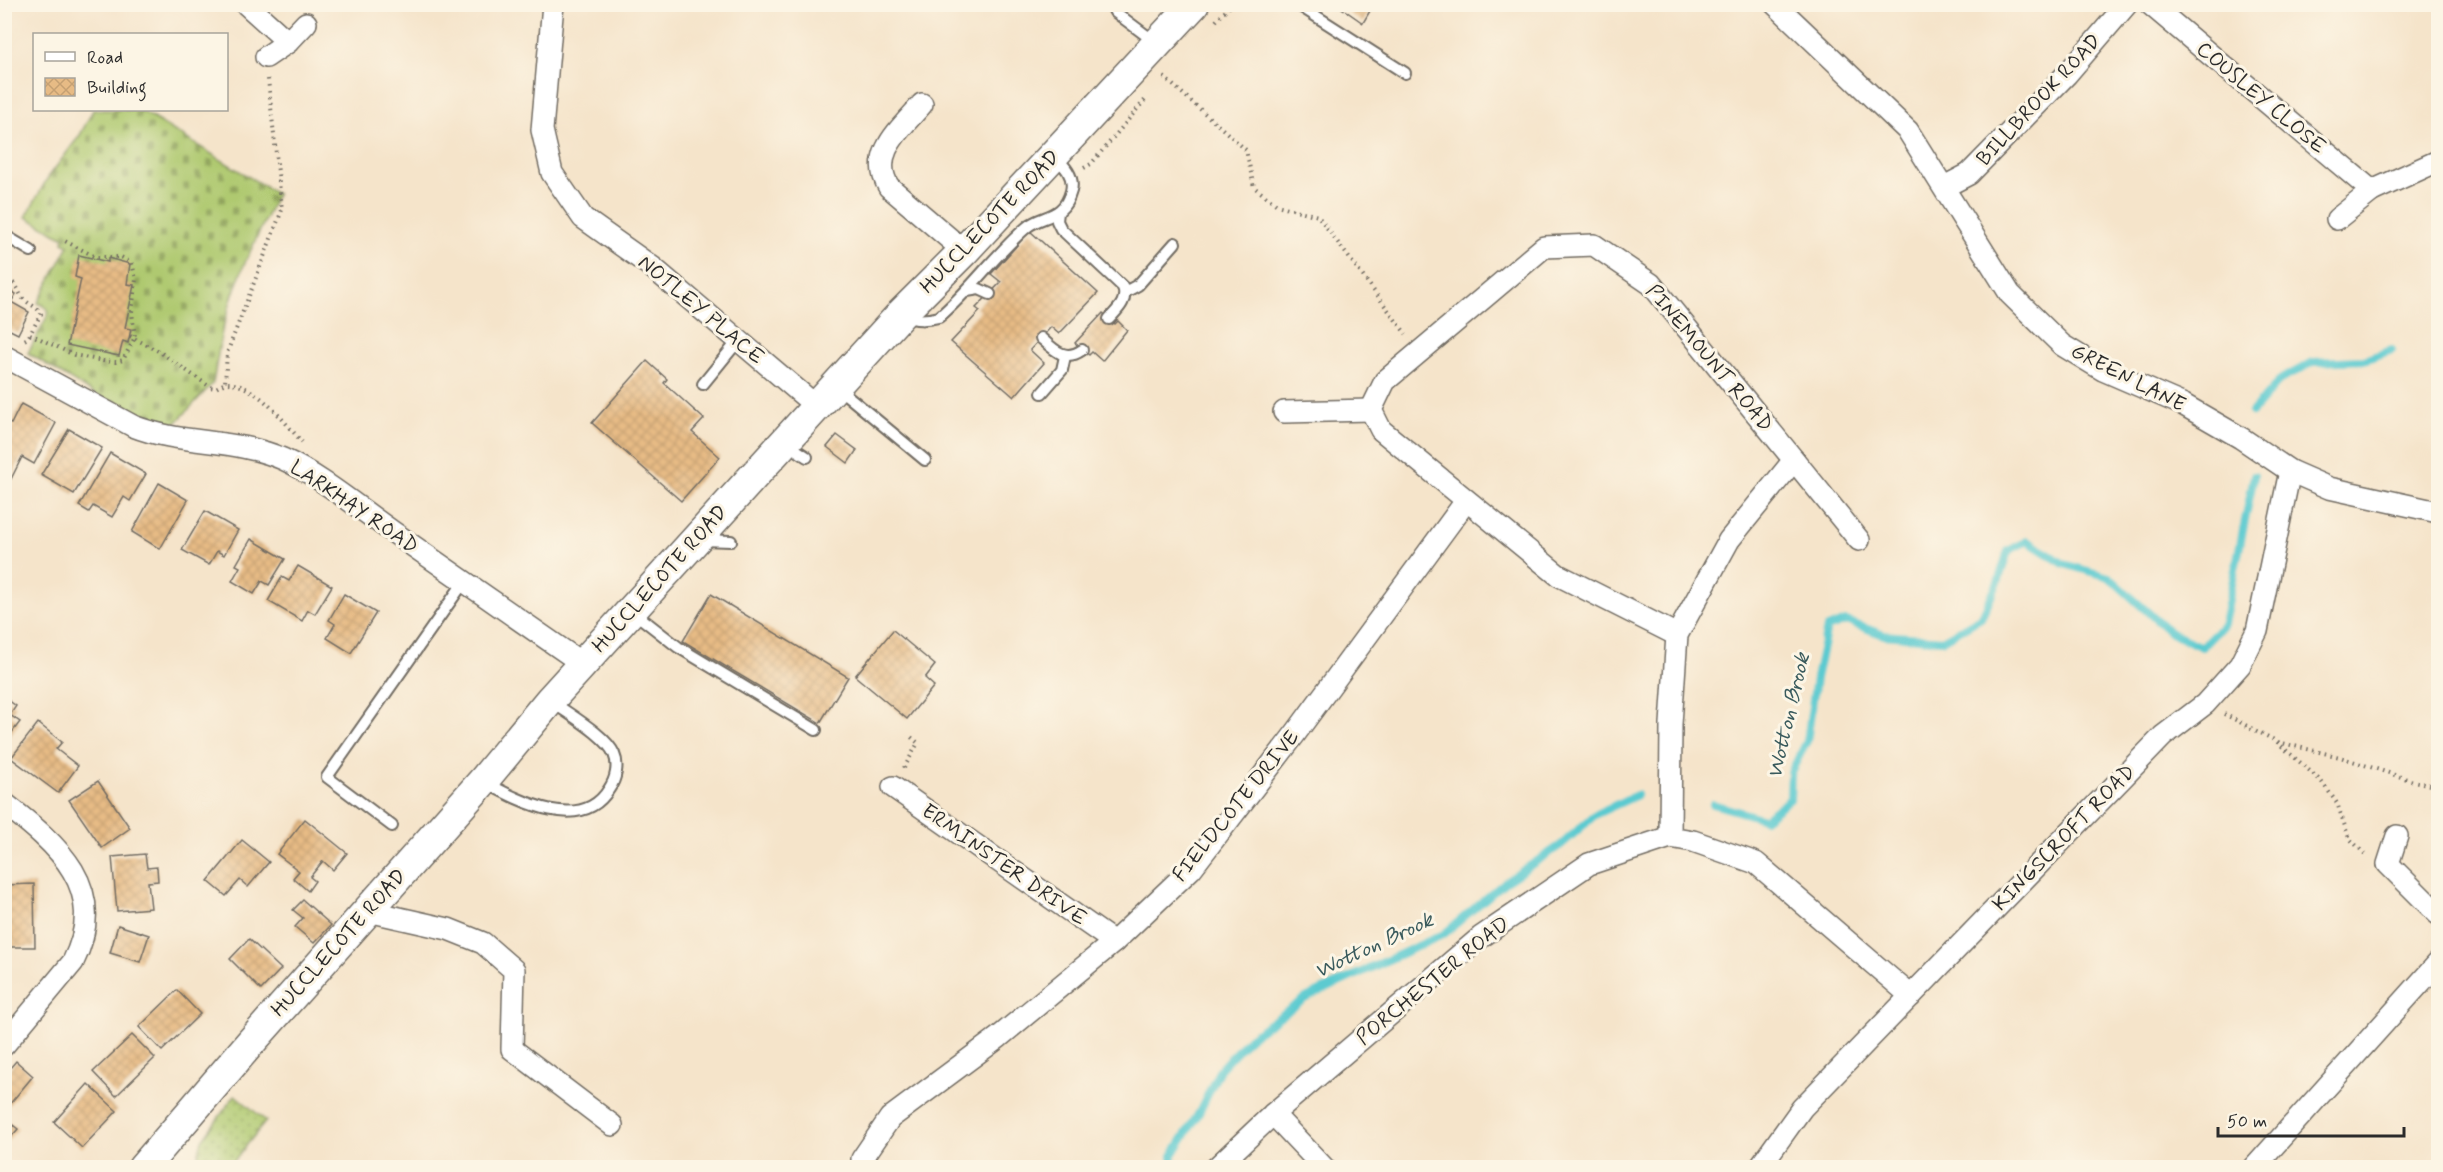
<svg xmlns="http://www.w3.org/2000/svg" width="2443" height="1172" font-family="Mynerve,sans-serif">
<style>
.grass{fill:url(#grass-dots);stroke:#6d7a4d;stroke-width:1.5}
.cemetery{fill:url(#cemetery-stones);stroke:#6d7a4d;stroke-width:1.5}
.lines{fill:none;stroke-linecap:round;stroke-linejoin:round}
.stream{stroke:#5ccad0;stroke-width:8}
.building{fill:url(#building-cross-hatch)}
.lane-casing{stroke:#726c63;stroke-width:14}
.street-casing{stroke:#726c63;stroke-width:24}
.secondary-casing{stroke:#726c63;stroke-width:33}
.path{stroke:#726c63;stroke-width:4;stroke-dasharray:1.5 4.5;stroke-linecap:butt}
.lane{stroke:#fff;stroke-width:10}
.street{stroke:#fff;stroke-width:21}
.secondary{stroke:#fff;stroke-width:30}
.labels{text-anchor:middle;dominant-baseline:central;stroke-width:6;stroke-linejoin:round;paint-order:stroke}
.street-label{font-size:21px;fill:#2b2b2b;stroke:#fcf5e5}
.water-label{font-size:22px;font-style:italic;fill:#3a5b5d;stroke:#fcf5e5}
</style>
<defs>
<pattern id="grass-dots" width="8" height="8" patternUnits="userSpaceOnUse" patternTransform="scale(1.5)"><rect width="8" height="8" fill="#afc96f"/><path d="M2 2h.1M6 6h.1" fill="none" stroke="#8fa35b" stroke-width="1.8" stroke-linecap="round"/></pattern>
<pattern id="cemetery-stones" width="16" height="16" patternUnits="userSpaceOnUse" patternTransform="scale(1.5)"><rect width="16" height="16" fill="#afc96f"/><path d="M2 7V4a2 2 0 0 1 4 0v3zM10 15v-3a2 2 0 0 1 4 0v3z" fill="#8fa35b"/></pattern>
<pattern id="building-cross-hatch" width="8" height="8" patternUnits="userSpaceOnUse" patternTransform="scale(1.5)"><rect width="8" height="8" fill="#e7bb85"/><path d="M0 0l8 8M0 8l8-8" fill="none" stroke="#c6a173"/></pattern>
</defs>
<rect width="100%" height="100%" fill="#fcf5e5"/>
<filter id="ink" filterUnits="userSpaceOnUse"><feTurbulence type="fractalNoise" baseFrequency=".0167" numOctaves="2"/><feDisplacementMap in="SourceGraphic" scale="12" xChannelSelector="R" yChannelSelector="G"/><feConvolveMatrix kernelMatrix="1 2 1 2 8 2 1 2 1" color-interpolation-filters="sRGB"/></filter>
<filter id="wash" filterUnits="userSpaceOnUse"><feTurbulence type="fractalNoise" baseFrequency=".008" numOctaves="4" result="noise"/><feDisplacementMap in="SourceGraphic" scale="24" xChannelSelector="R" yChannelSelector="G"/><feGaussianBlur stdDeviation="1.35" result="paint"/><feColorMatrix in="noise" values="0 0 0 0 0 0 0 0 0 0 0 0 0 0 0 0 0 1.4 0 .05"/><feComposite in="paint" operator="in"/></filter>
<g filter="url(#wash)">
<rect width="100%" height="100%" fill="#f5e4ca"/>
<polygon class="grass" points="235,1095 266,1121 229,1167 195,1167 202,1140"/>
<path class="cemetery" d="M 93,110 L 140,110 L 277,194 L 244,265 L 232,297 L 222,331 L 213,383 L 177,422 C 150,436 56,369 28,353 L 49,313 L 47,308 L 38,303 L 69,245 L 63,242 L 64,238 L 26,217 L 47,179 L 80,135 Z"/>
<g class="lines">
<g class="stream">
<polyline points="2252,412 2280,380 2313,362 2364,360 2392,350"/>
<polyline points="1713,804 1764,819 1790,799 1791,772 1807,741 1816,678 1827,628 1846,621 1884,635 1942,640 1981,618 1998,582 2008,551 2027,541 2064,564 2109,577 2171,633 2202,647 2224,624 2254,476"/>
<polyline points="1174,1168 1172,1156 1199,1113 1220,1069 1249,1038 1306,998 1444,934 1504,883 1561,845 1596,814 1637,795"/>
</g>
</g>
<g id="blocks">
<g class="building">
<polygon points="1336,4 1374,4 1363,23"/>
<polygon points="1030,231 1098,293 1059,334 1051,327 1030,350 1044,363 1014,397 951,342 980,311 976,308 1001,282 991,274"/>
<polygon points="79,255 108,262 108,258 130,264 127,284 134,285 125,328 131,329 128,343 123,341 119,356 67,345 81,279 75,277"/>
<polygon points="4,287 16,294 11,302 29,312 18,334 4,327"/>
<polygon points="1103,313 1115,324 1118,321 1127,330 1102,361 1092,352 1089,355 1075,343"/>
<polygon points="647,361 667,379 664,383 704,419 692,432 720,457 681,501 592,423"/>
<polygon points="21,404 56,423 34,464 22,457 11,479 4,475 7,460 4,459 4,421 11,424"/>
<polygon points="69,429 102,448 74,494 41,475"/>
<polygon points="837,435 857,450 848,463 827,447"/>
<polygon points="110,453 146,474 130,501 124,497 112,517 93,506 89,512 79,506"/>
<polygon points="159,483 188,500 160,549 132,532"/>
<polygon points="205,511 238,530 224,555 217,551 209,565 182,550"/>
<polygon points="251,539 285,559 269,585 262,581 254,594 232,581 240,567 236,565"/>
<polygon points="298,566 332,586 315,614 308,610 302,621 268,601 282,577 289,581"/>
<polygon points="344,594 376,613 351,653 327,638 335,624 329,620"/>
<polygon points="711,594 848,677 820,723 683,641"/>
<polygon points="893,630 935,665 925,678 934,686 907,719 855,676"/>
<polygon points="4,697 16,706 10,715 20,722 4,743"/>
<polygon points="38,723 62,742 56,749 78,766 58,793 11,758"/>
<polygon points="98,781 130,828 102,848 69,800"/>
<polygon points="305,819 347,853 333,870 323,861 310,877 315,881 308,891 293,878 299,871 277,854"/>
<polygon points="242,840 269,862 248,887 240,880 226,896 208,881"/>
<polygon points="145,854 147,868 157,867 158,881 148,882 151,908 117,911 112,857"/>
<polygon points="34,884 35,947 4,947 4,885"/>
<polygon points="303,900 331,925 314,943 295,927 303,918 293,910"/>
<polygon points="118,925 149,935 140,962 110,953"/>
<polygon points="249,939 281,969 261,990 230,959"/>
<polygon points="177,990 200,1014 162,1051 139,1027"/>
<polygon points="132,1035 155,1058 116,1096 93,1072"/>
<polygon points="16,1061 33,1076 4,1111 4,1075"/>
<polygon points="88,1084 117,1111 82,1148 54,1122"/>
<polygon points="4,1118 18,1129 4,1145"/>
</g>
</g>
</g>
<g filter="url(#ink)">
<use href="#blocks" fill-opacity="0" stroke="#726c63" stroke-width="1.5"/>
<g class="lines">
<defs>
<g id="lane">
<polyline points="1111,4 1115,12 1155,42"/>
<polyline points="1297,4 1405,73"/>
<path d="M 1058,212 L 1057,221 L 1061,229 L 1123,287 C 1128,301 1118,309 1109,319"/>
<polyline points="4,235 31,251"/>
<polyline points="967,291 979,289 990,294"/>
<polyline points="1125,292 1138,285 1175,243"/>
<path d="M 904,315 C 916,321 926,320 939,317 C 971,290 995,254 1027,227 C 1043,214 1063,220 1071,191 C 1075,176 1064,165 1054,156"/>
<path d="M 1041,338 C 1054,350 1065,362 1082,350"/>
<polyline points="703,384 738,341"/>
<polyline points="838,388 925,460"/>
<polyline points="1042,393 1062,370 1065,356"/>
<polyline points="787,444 807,457"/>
<polyline points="702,540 731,541"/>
<polyline points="632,611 678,647 816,730"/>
<path d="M 486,783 C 520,801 582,834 609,789 C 616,779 619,765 614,754 C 606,735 568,714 551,701"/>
<polyline points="392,826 327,777 464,582"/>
</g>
<g id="street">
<polyline points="246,4 288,42 266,57"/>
<polyline points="553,4 542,130 552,173 583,218 652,267 816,406"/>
<polyline points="1775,4 1908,131 2010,294 2062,345 2103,370 2184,405 2241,438 2290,471 2329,488 2438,512"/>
<polyline points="2150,4 2372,191 2337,219"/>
<polyline points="288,42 306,23"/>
<path d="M 922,104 C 902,128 868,154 889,187 L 964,251"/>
<polyline points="1944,187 1969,174 2067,74 2127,4"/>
<polyline points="2372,191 2438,161"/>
<path d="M 4,356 L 133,426 C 181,445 235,438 283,459 C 322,477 357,507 393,532 C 456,576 520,620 583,664"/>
<polyline points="1284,412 1371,410"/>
<polyline points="1677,635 1558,575 1381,430 1371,410 1385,381 1544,247 1594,245 1651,284 1859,540"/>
<polyline points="893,787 1114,942"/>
<path d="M 4,803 C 58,845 110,888 73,962 L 4,1045"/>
<polyline points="2397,836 2388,864 2438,914"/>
<polyline points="1670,837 1671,724 1677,635 1729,540 1794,460"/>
<polyline points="368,911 448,929 483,943 514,970 512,1049 612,1125"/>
<polyline points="1273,1114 1324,1168"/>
<polyline points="865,1168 862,1159 890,1118 999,1037 1114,942 1191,869 1295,734 1466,501"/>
<polyline points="1216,1168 1273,1114 1481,937 1589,864 1670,837 1693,841 1756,863 1911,996"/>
<polyline points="1759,1168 1802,1108 2163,736 2205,704 2240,665 2257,631 2290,471"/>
<polyline points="2254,1168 2438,963"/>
</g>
<polyline id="secondary" points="143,1168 252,1041 483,781 550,700 901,314 964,251 1194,4"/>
</defs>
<use href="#lane" class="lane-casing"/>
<use href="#street" class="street-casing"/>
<use href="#secondary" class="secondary-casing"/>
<g class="path">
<polyline points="1216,21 1232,4"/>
<polyline points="1164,77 1246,150 1254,187 1277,205 1318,216 1406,334"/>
<path d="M 268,79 L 282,210 L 227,353 L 225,383 C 257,383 283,421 302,442"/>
<polyline points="1084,168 1091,164 1145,100"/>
<path d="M 13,283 C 20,288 18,295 25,300 C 31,306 37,306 41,314 L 28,338 L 24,340"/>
<polyline points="30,334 74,355 103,361 116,362 123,360 135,337 132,312 136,279 132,263 121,257 96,257 63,240"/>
<polyline points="130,336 160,352 210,387 216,388 225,383"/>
<polyline points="2224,714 2276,741 2321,781 2337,803 2349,838 2367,856"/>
<polyline points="2278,742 2340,757 2410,780 2438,787"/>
<polyline points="904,768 918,743 910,736"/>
</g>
<use href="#lane" class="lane"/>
<use href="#street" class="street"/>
<use href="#secondary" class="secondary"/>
</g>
</g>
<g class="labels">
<g class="street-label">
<text transform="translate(2261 98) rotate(40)">COUSLEY CLOSE</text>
<text transform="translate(2039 100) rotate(-47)">BILLBROOK ROAD</text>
<text transform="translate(990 222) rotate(-46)">HUCCLECOTE ROAD</text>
<text transform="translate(701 310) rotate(40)">NOTLEY PLACE</text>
<text transform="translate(1709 358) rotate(50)">PINEMOUNT ROAD</text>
<text transform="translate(2128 378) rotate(27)">GREEN LANE</text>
<text transform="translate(354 507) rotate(34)">LARKHAY ROAD</text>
<text transform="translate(660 579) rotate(-48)">HUCCLECOTE ROAD</text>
<text transform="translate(1236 806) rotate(-51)">FIELDCOTE DRIVE</text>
<text transform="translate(2064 838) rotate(-46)">KINGSCROFT ROAD</text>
<text transform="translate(1004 865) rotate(35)">ERMINSTER DRIVE</text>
<text transform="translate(339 943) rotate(-48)">HUCCLECOTE ROAD</text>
<text transform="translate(1433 981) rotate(-39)">PORCHESTER ROAD</text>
</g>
<g class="water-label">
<text transform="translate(1789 716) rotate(-77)">Wotton Brook</text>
<text transform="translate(1374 946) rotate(-25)">Wotton Brook</text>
</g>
</g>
<rect width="2443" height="1172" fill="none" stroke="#fcf5e5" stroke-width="24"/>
<rect x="33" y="33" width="195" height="78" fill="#fcf5e5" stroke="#a8a49b" stroke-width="1.5"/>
<rect x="45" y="52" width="30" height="9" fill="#ffffff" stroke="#a8a49b" stroke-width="1.5"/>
<text x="87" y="63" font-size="18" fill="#2b2b2b">Road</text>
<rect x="45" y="78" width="30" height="18" fill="url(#building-cross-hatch)" stroke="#a8a49b" stroke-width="1.5"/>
<text x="87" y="93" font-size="18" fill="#2b2b2b">Building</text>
<path d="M2218 1127v9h186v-9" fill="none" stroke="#2b2b2b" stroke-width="3"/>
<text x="2227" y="1127" font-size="18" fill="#2b2b2b" stroke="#fcf5e5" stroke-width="4.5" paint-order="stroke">50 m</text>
</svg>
